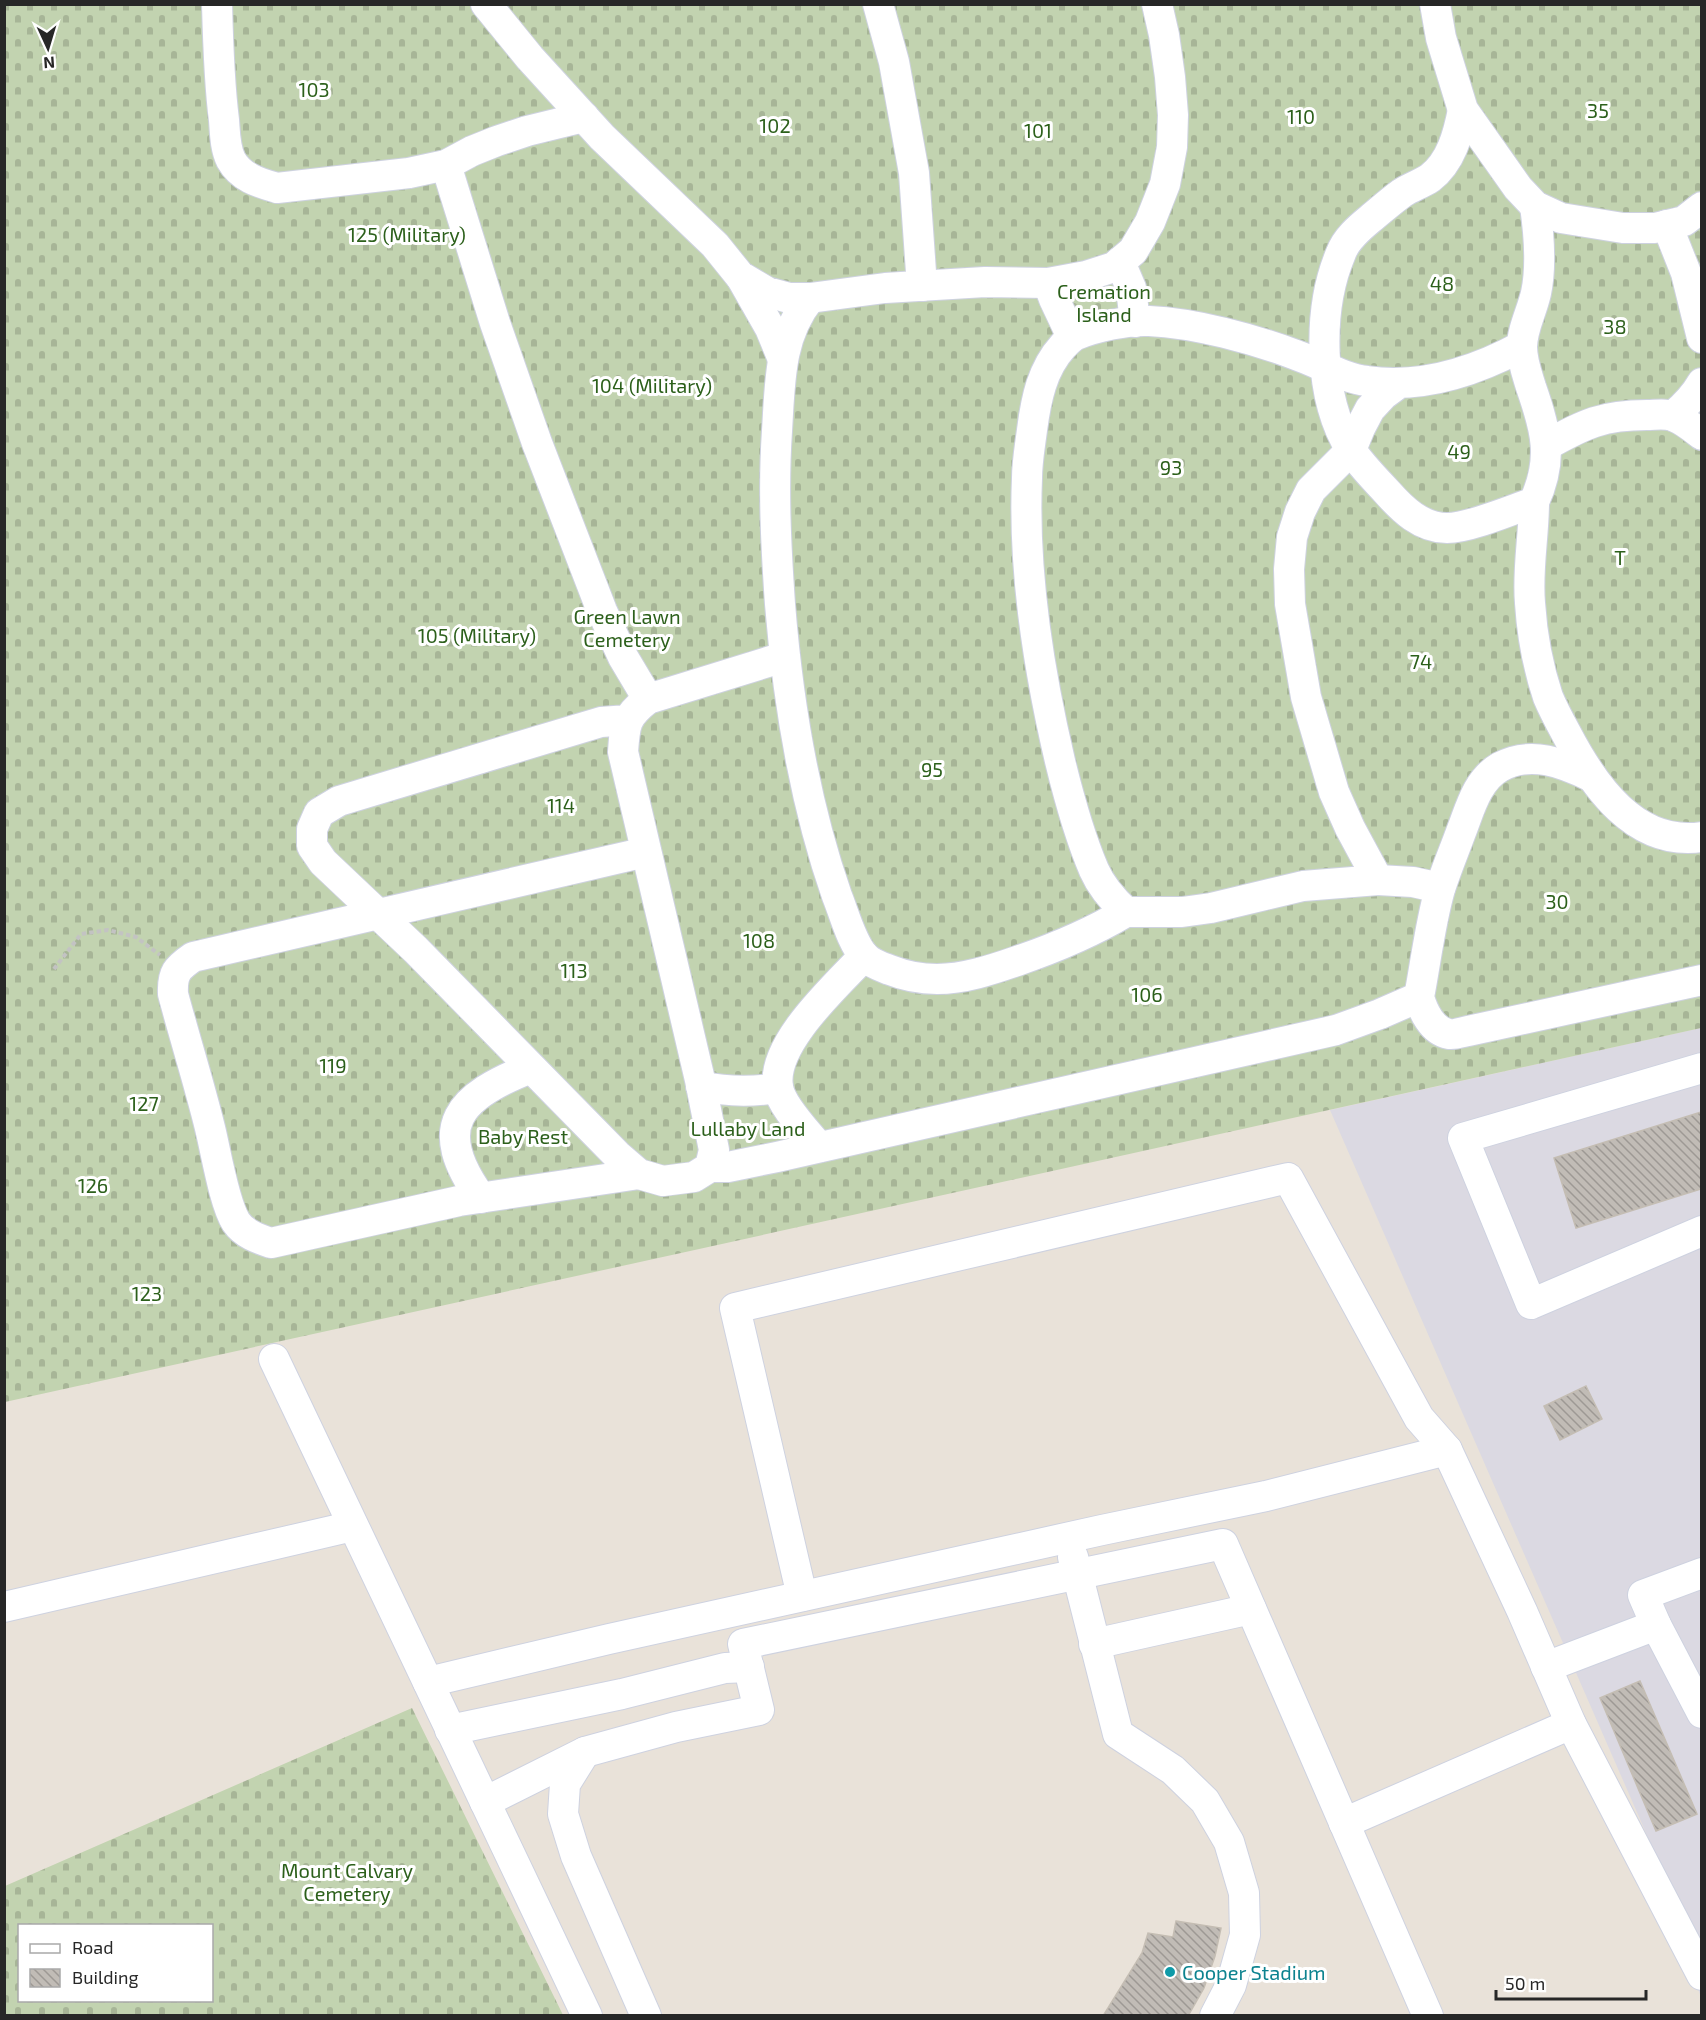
<svg xmlns="http://www.w3.org/2000/svg" width="1706" height="2020" font-family="'Exo 2',sans-serif">
<style>
.industrial{fill:#dbd9e2}
.cemetery{fill:url(#cemetery-stones);fill-rule:evenodd}
.building{fill:url(#building-back-hatch);stroke:#c4bdb3;stroke-width:1.5}
.lines{fill:none;stroke-linecap:round;stroke-linejoin:round}
.minor-casing{stroke:#ced2e0;stroke-width:32}
.path{stroke:#c3c3c3;stroke-width:4;stroke-dasharray:4.5 3;stroke-linecap:butt}
.minor{stroke:#fff;stroke-width:30}
.culture-dot{fill:#0f9aa8;stroke:#fff;stroke-width:2}
.labels{text-anchor:middle;dominant-baseline:central;stroke-width:6;stroke-linejoin:round;paint-order:stroke}
.park-label{font-size:20px;fill:#2c601b;stroke:#fff}
.culture-label{font-size:20px;fill:#0d838f;stroke:#fff;text-anchor:start}
</style>
<defs>
<pattern id="cemetery-stones" width="16" height="16" patternUnits="userSpaceOnUse" patternTransform="scale(1.5)"><rect width="16" height="16" fill="#c2d3b0"/><path d="M2 7V4a2 2 0 0 1 4 0v3zM10 15v-3a2 2 0 0 1 4 0v3z" fill="#a7b597"/></pattern>
<pattern id="building-back-hatch" width="6" height="6" patternUnits="userSpaceOnUse" patternTransform="scale(1.5)"><rect width="6" height="6" fill="#c1bcb6"/><path d="M-1 5l2 2M0 0l6 6M5-1l2 2" fill="none" stroke="#9d9994"/></pattern>
</defs>
<rect width="100%" height="100%" fill="#e9e2d9"/>
<polygon class="industrial" points="1701,1028 1701,1998 1657,1858 1330,1110"/>
<g class="cemetery">
<polygon points="4,5 1701,5 1701,1028 5,1402"/>
<path d="M 412,1708 L 563,2015 L 5,2015 L 5,1886 ZM 20,1926 L 212,1926 L 212,2000 L 20,2000 Z"/>
</g>
<g class="building">
<polygon points="1701,1112 1701,1189 1576,1228 1554,1158"/>
<polygon points="1586,1386 1602,1419 1560,1440 1544,1406"/>
<polygon points="1640,1681 1697,1814 1656,1831 1600,1698"/>
<polygon points="1176,1921 1221,1928 1215,1956 1204,1988 1188,2016 1103,2016 1142,1953 1148,1933 1173,1937"/>
</g>
<g class="lines">
<defs>
<g id="minor">
<path d="M 217,4 C 218,43 219,82 224,120 C 225,133 225,148 231,160 C 241,178 260,183 277,188 L 409,173 L 446,165 L 472,151 L 497,141 L 527,131 L 584,117"/>
<polyline points="486,4 530,58 602,137 715,245 740,276 767,292 789,298 810,298 885,288 985,282 1048,283 1086,276 1114,267 1120,262 1133,251 1150,222 1165,184 1172,147 1173,115 1170,77 1164,35 1157,4"/>
<polyline points="878,4 894,62 914,173 922,286"/>
<polyline points="1435,4 1441,38 1463,110 1518,188 1535,206 1561,218 1623,228 1655,228 1684,221 1702,207"/>
<path d="M 1463,110 C 1458,135 1451,162 1430,178 C 1421,184 1411,187 1402,193 C 1391,201 1381,210 1370,219 C 1359,228 1346,239 1341,253 C 1317,309 1318,398 1351,450 C 1361,465 1375,479 1387,492 C 1402,509 1421,528 1447,528 C 1469,528 1512,510 1534,502 C 1554,459 1546,430 1531,387 C 1527,374 1522,361 1522,347 C 1522,329 1532,311 1536,293 C 1542,265 1539,234 1535,206"/>
<polyline points="446,165 495,323 537,443 602,611 623,657 648,699"/>
<polyline points="1667,225 1686,273 1702,338"/>
<polyline points="1120,262 1131,288 1135,322"/>
<polyline points="741,277 770,328 782,357"/>
<polyline points="1048,283 1054,299 1072,337"/>
<path d="M 810,298 C 779,336 780,383 777,431 C 773,489 776,546 780,604 C 788,703 804,802 837,896 C 844,913 852,944 865,957 C 872,964 882,967 890,970 C 905,976 921,979 937,979 C 964,979 991,970 1017,961 C 1055,948 1091,933 1126,912"/>
<path d="M 1398,384 L 1383,395 L 1370,409 L 1360,428 L 1351,450 L 1311,490 L 1300,512 L 1292,537 L 1289,569 L 1290,604 L 1306,697 L 1334,792 L 1350,828 L 1378,880 L 1303,886 L 1211,908 L 1182,912 L 1126,912 C 1113,900 1101,886 1094,870 C 1079,835 1069,798 1060,761 C 1039,672 1023,570 1027,478 C 1027,462 1030,446 1032,430 C 1036,399 1042,369 1063,346 C 1067,342 1070,338 1076,335 C 1096,327 1127,320 1149,321 C 1195,323 1254,339 1296,355 C 1320,363 1342,378 1367,381 C 1422,389 1474,372 1522,346"/>
<path d="M 1673,416 C 1685,406 1694,397 1702,383"/>
<path d="M 1547,445 C 1584,424 1603,415 1647,415 C 1656,415 1667,413 1675,417 C 1685,421 1693,428 1702,435"/>
<path d="M 1534,502 C 1534,536 1527,569 1530,603 C 1532,634 1538,667 1548,697 C 1553,709 1560,722 1566,733 C 1593,785 1635,847 1702,837"/>
<path d="M 628,720 L 601,722 L 339,801 L 319,813 L 312,829 L 312,846 L 323,862 L 416,950 L 617,1155 L 639,1174 L 663,1181 L 694,1177 L 710,1167 L 714,1150 L 700,1080 L 623,752 C 625,724 625,717 648,699 L 784,657"/>
<path d="M 1592,777 C 1563,763 1531,750 1500,767 C 1477,780 1470,809 1461,832 C 1454,851 1446,870 1440,889 C 1430,924 1426,961 1419,997 C 1423,1011 1432,1031 1449,1034 C 1454,1035 1463,1032 1468,1031 L 1702,980"/>
<polyline points="1378,880 1413,882 1440,888"/>
<polyline points="1702,1068 1463,1138 1531,1304 1702,1231"/>
<path d="M 701,1086 C 727,1092 752,1092 778,1088"/>
<path d="M 819,1147 C 807,1132 781,1106 778,1087 C 771,1044 836,986 864,956"/>
<polyline points="710,1167 728,1167 777,1157 1336,1030 1380,1014 1419,997"/>
<path d="M 639,1174 L 459,1201 L 271,1243 C 259,1239 244,1234 236,1222 C 224,1203 216,1152 210,1128 C 199,1083 185,1039 173,994 C 172,973 177,968 193,957 L 646,852"/>
<path d="M 481,1198 C 429,1126 459,1096 531,1068"/>
<polyline points="274,1359 587,2016"/>
<polyline points="1073,1557 1118,1734 1173,1770 1205,1801 1229,1842 1244,1893 1245,1935 1231,1985 1215,2016"/>
<polyline points="802,1596 735,1308 1288,1178 1419,1418 1447,1450 1522,1611 1571,1724 1702,1975"/>
<polyline points="4,1607 353,1526"/>
<polyline points="1656,1625 1702,1713"/>
<polyline points="1094,1644 1251,1609"/>
<polyline points="1546,1667 1656,1625 1643,1595 1702,1573"/>
<polyline points="428,1682 609,1639 1102,1530 1266,1496 1447,1450"/>
<polyline points="450,1730 622,1694 725,1668 749,1667"/>
<polyline points="585,1752 565,1784 563,1814 576,1856 646,2016"/>
<polyline points="485,1802 585,1752 676,1727 759,1710 743,1644 1223,1544 1428,2016"/>
<polyline points="1344,1823 1571,1724"/>
</g>
</defs>
<use href="#minor" class="minor-casing"/>
<polyline class="path" points="54,969 81,934 108,930 136,937 160,955"/>
<use href="#minor" class="minor"/>
</g>
<circle class="culture-dot" cx="1170" cy="1972" r="6"/>
<g class="labels">
<g class="park-label">
<text x="314" y="89">103</text>
<text x="1598" y="110">35</text>
<text x="1301" y="116">110</text>
<text x="775" y="125">102</text>
<text x="1038" y="130">101</text>
<text x="407" y="234">125 (Military)</text>
<text x="1442" y="283">48</text>
<text x="1104" y="291">Cremation<tspan x="1104" dy="23">Island</tspan></text>
<text x="1615" y="326">38</text>
<text x="652" y="385">104 (Military)</text>
<text x="1459" y="451">49</text>
<text x="1171" y="467">93</text>
<text x="1620" y="557">T</text>
<text x="627" y="616">Green Lawn<tspan x="627" dy="23">Cemetery</tspan></text>
<text x="477" y="635">105 (Military)</text>
<text x="1421" y="661">74</text>
<text x="932" y="769">95</text>
<text x="561" y="805">114</text>
<text x="1557" y="901">30</text>
<text x="759" y="940">108</text>
<text x="574" y="970">113</text>
<text x="1147" y="994">106</text>
<text x="333" y="1065">119</text>
<text x="144" y="1103">127</text>
<text x="748" y="1128">Lullaby Land</text>
<text x="523" y="1136">Baby Rest</text>
<text x="93" y="1185">126</text>
<text x="147" y="1293">123</text>
<text x="347" y="1870">Mount Calvary<tspan x="347" dy="23">Cemetery</tspan></text>
</g>
<g class="culture-label">
<text x="1182" y="1972">Cooper Stadium</text>
</g>
</g>
<rect width="1706" height="2020" fill="none" stroke="#272727" stroke-width="12"/>
<rect x="18" y="1924" width="195" height="78" fill="#ffffff" stroke="#a9a9a9" stroke-width="1.5"/>
<rect x="30" y="1944" width="30" height="9" fill="#ffffff" stroke="#a9a9a9" stroke-width="1.5"/>
<text x="72" y="1954" font-size="18" fill="#272727">Road</text>
<rect x="30" y="1969" width="30" height="18" fill="url(#building-back-hatch)" stroke="#a9a9a9" stroke-width="1.5"/>
<text x="72" y="1984" font-size="18" fill="#272727">Building</text>
<g transform="translate(48 48) rotate(176)" stroke="#ffffff" stroke-width="4.5" paint-order="stroke">
<path d="M0-4.5L10 22L0 15L-10 22Z" fill="#272727"/>
<text y="-9" font-size="16" font-weight="bold" text-anchor="middle" fill="#272727">N</text>
</g>
<path d="M1496 1990v9h150v-9" fill="none" stroke="#272727" stroke-width="3"/>
<text x="1505" y="1990" font-size="18" fill="#272727" stroke="#ffffff" stroke-width="4.5" paint-order="stroke">50 m</text>
</svg>
